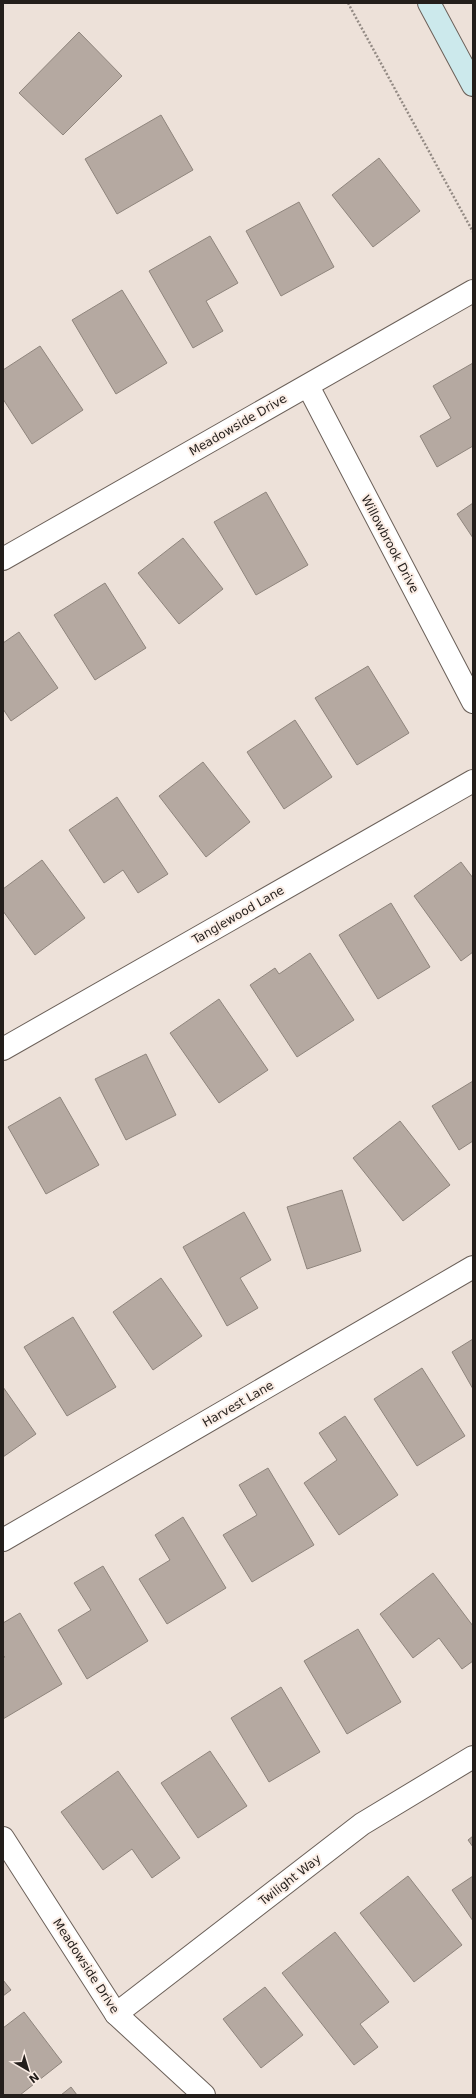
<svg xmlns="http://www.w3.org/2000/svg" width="476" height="2098" font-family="'DejaVu Sans',sans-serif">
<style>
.building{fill:#b5a9a1;stroke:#8f857d}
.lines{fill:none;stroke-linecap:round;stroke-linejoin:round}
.street-casing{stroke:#6b6059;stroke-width:24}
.secondary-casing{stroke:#6b6059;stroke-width:24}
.path{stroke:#938a84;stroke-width:2.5;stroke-dasharray:2 2;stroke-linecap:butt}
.street{stroke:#fff;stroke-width:22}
.secondary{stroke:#cce9ec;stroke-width:22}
.labels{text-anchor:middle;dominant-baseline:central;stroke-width:4;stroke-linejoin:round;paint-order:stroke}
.street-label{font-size:12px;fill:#231e1b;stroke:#fbeee6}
</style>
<rect width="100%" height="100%" fill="#ede1d9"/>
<g class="building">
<polygon points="79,32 122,76 63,135 19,93"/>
<polygon points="161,115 193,170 117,214 85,159"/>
<polygon points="379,158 420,211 373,247 332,195"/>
<polygon points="299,202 334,267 281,296 246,231"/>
<polygon points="210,236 238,283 206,301 223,331 193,348 149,271"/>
<polygon points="122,290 167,363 116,394 72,320"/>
<polygon points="40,346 83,410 32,444 3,399 3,370"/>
<polygon points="473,363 473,446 437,467 420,436 451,418 433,386"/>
<polygon points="266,492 308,565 256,595 214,522"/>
<polygon points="473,503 473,538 457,514"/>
<polygon points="183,538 223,589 179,624 138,573"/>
<polygon points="105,583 146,648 95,680 54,615"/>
<polygon points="19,632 58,688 11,721 3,709 3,643"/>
<polygon points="368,666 409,733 357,765 315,698"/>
<polygon points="295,720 332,777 284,809 247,752"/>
<polygon points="203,762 250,822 206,857 159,796"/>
<polygon points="117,797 168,874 138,893 123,870 104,883 69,830"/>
<polygon points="42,860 85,918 35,955 3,911 3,889"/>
<polygon points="461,862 473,878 473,952 461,961 414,896"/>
<polygon points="391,903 430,967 378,999 339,935"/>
<polygon points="310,953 354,1020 297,1057 250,985 275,968 279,974"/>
<polygon points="219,999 268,1070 219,1103 170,1033"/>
<polygon points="146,1054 176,1115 126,1140 95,1079"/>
<polygon points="473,1081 473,1141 459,1150 432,1106"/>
<polygon points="60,1097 99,1165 46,1194 8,1127"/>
<polygon points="400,1121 450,1185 403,1221 353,1158"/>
<polygon points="342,1190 361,1251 307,1269 287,1207"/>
<polygon points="244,1212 271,1260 240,1278 258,1308 227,1326 183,1247"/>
<polygon points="161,1278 202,1336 153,1370 113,1312"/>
<polygon points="73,1317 116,1387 67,1416 24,1347"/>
<polygon points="473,1339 473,1389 452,1352"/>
<polygon points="422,1368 465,1436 417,1466 374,1399"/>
<polygon points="3,1387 36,1434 3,1457"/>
<polygon points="345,1416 398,1495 339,1535 304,1483 337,1460 319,1433"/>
<polygon points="268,1468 314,1545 252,1582 223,1535 257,1515 239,1485"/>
<polygon points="183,1517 226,1588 167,1624 139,1579 170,1560 155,1535"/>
<polygon points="103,1566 148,1641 87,1679 58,1630 91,1610 74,1583"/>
<polygon points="433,1573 473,1626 473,1661 462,1669 439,1638 413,1658 380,1614"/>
<polygon points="20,1613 62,1684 3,1719 3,1658 5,1657 3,1655 3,1623"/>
<polygon points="358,1629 401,1702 347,1734 304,1661"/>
<polygon points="281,1687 320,1752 269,1782 231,1718"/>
<polygon points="210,1751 247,1806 198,1838 161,1783"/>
<polygon points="118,1771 180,1858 152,1878 132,1849 103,1870 61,1812"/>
<polygon points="473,1836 473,1847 468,1840"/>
<polygon points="408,1876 462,1945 414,1982 360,1913"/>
<polygon points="473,1876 473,1921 452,1890"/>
<polygon points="335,1932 389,2002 360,2024 378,2047 354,2065 282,1973"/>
<polygon points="3,1980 11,1990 3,1996"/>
<polygon points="265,1987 303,2035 261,2068 223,2019"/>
<polygon points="24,2012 62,2062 20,2095 3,2095 3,2028"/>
<polygon points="71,2087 77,2095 61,2095"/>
</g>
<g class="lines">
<defs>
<g id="street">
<polyline points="308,386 473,702"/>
<polyline points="3,559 473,291"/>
<polyline points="3,1049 473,781"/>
<polyline points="3,1540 473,1267"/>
<polyline points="3,1838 116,2014 204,2095"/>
<polyline points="116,2014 362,1824 473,1757"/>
</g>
<polyline id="secondary" points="429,3 473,85"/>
</defs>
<use href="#street" class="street-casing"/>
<use href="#secondary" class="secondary-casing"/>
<polyline class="path" points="348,3 473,232"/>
<use href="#street" class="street"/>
<use href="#secondary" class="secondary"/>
</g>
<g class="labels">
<g class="street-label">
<text transform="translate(238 425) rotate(-30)">Meadowside Drive</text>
<text transform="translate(390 544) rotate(62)">Willowbrook Drive</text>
<text transform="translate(238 915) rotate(-30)">Tanglewood Lane</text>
<text transform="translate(238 1404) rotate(-30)">Harvest Lane</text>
<text transform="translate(290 1880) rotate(-38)">Twilight Way</text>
<text transform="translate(86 1966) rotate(57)">Meadowside Drive</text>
</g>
</g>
<rect width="476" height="2098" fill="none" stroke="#231e1b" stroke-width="8"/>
<g transform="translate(28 2070) rotate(142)" stroke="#fbeee6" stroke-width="3" paint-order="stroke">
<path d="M0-3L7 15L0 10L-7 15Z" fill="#231e1b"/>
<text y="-6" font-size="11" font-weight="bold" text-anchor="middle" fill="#231e1b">N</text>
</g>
</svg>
